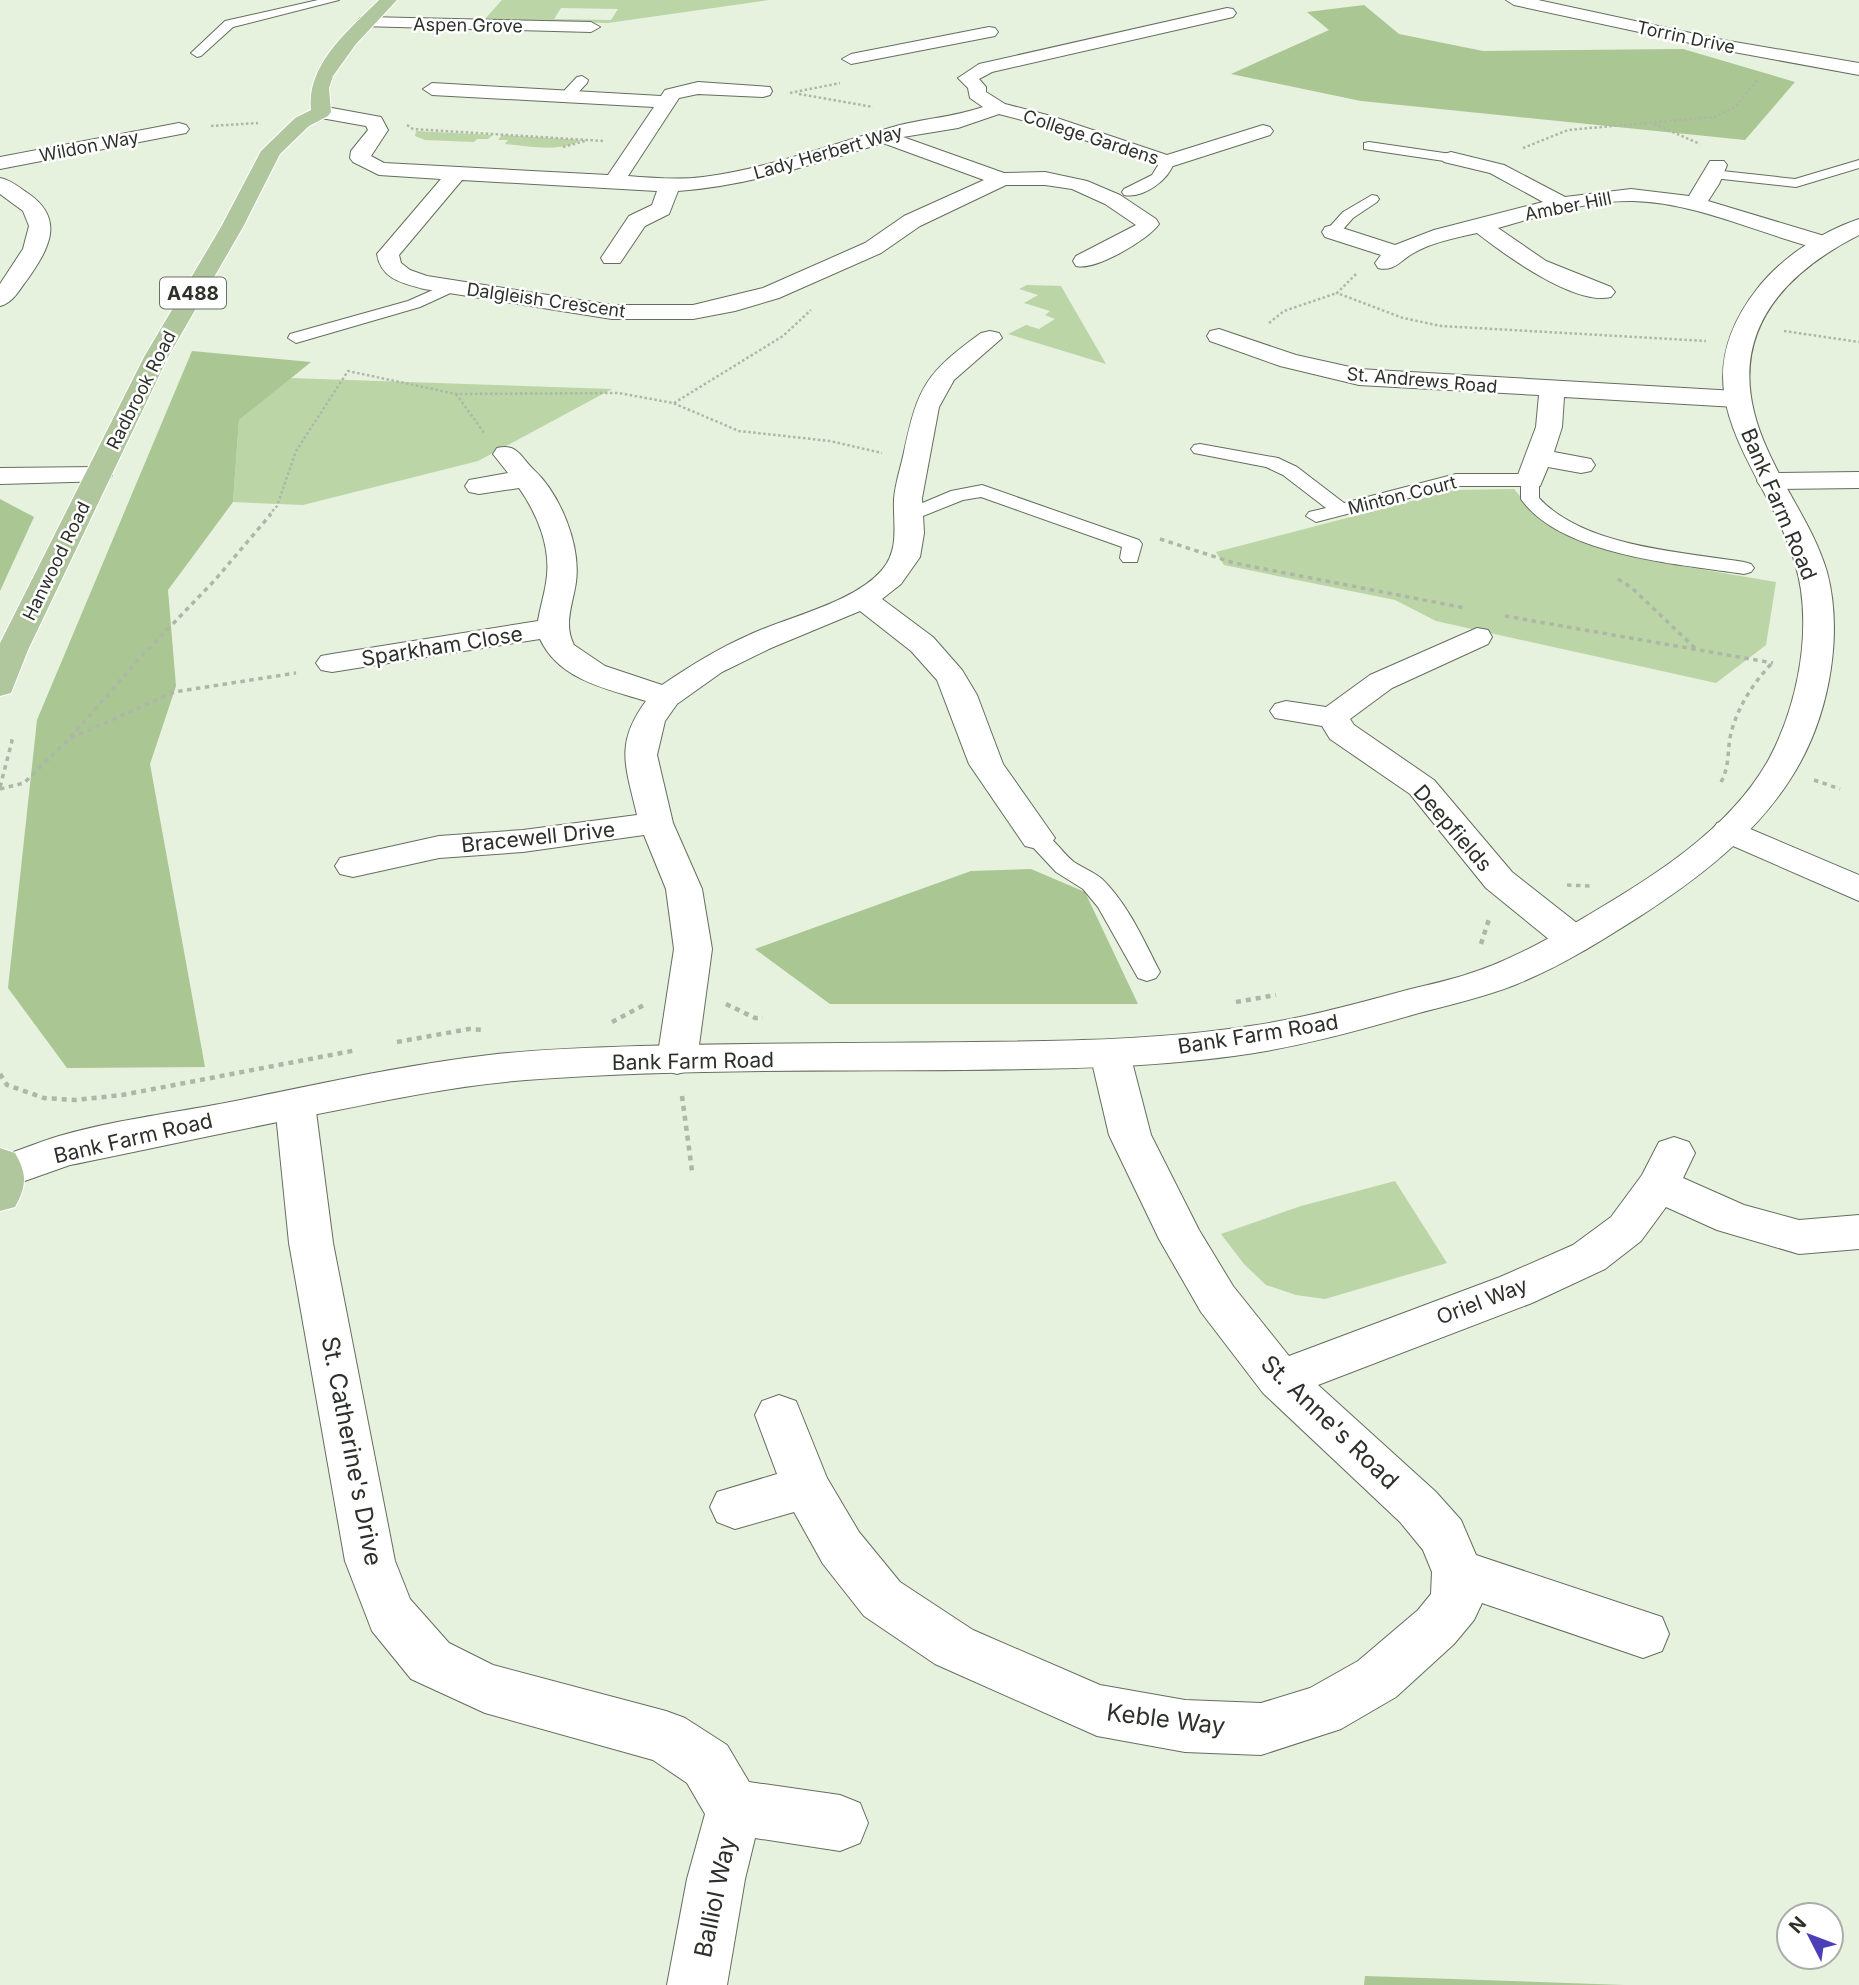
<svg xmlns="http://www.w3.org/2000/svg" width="1859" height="1985" font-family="Inter,sans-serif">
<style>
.green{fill:#bbd5a7;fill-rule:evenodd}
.forest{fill:#a9c693}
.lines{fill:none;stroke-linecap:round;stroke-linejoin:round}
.lane-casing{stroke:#656e5e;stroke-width:2}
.street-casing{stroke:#656e5e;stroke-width:2}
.secondary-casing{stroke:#656e5e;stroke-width:2}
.primary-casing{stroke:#fff;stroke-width:2}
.path-far2{stroke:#aeb7a7;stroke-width:2.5;stroke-dasharray:2.5 2.5;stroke-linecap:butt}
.path-far1{stroke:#aeb7a7;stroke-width:3.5;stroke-dasharray:4.5 4.5;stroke-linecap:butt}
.path{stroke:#aeb7a7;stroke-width:4.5;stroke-dasharray:5 5;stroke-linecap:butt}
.lane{fill:#fff;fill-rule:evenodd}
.street{fill:#fff;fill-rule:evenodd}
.secondary{fill:#fff;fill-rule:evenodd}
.primary{fill:#b0c69c;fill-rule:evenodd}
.labels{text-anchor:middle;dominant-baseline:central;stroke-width:5;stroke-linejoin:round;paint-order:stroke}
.far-street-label{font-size:18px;fill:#2d312a;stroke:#fff}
.shield{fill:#fff;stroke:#6c6f6a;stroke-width:2}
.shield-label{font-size:19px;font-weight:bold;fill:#2d312a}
.street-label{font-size:21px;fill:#2d312a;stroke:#fff}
.near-street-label{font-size:24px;fill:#2d312a;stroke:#fff}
</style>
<rect width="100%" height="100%" fill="#e6f1de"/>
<g class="green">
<path d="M 502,0 L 769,0 L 608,23 L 484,20 ZM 561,8 L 617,9 L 618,9 L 611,20 L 554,19 Z"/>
<polygon points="416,131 493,135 488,139 477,139 474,142 425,140 415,136"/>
<path d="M 502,135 L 581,140 C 560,153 529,146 505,144 L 508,140 L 498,140 Z"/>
<polygon points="1027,285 1061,286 1106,364 1008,334 1026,325 1039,329 1055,319 1045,315 1050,311 1024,303 1038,295 1019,289"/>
<polygon points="290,378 612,389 478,461 303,505 233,502 239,420"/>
<polygon points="1514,489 1541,521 1646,560 1776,582 1766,645 1716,683 1436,621 1395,600 1224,565 1216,552 1454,490"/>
<polygon points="1395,1181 1447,1263 1325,1299 1296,1295 1266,1285 1244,1264 1221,1234 1301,1206"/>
</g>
<g class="forest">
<polygon points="1364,5 1399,34 1483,51 1683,49 1795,82 1745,140 1361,101 1231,74 1329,30 1307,12"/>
<polygon points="192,351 311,362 239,420 233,502 168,590 176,686 150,764 205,1067 67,1068 8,988 37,720"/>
<polygon points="0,499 34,517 0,591"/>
<polygon points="1031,869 1085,892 1138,1004 830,1004 755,949 971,871"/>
<polygon points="1365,1976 1624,1985 1364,1985"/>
</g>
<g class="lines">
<defs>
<g id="lane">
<polygon points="318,0 339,0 233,27 201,56 197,57 191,53 225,21"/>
<polygon points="582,76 588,80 587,83 572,99 562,99 562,93 577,77"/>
<polygon points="1369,142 1451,154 1458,158 1451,162 1364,149 1364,143"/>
<path d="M 1167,158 L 1174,162 C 1169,180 1143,199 1124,195 L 1122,192 L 1124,189 L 1152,175 L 1162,159 Z"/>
<polygon points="1859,160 1859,168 1796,187 1713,178 1706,174 1713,170 1795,179"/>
<polygon points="1372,195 1377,196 1379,199 1377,202 1353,218 1338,235 1328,235 1325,232 1343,212"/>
<polygon points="451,282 457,284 459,287 457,290 420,307 296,343 288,338 290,334 408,301"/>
<path d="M 1200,444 L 1278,458 L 1297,467 L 1344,503 L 1456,474 L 1530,474 L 1539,480 L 1539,498 C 1584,547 1682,552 1744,562 L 1751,564 L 1754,568 L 1751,572 L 1744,574 C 1679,564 1561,556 1521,499 L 1521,486 L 1456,486 L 1316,522 L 1306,516 L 1309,512 L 1326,508 L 1283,475 L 1266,467 L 1194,453 L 1191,449 L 1194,445 Z"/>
<polygon points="982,485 1139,540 1142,544 1137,562 1123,562 1120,558 1122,547 981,497 963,500 908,522 898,516 901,512 951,491"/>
<path d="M 1037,831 C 1053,835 1061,852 1074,862 C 1083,868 1094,872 1102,879 C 1128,904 1144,941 1160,972 L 1156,978 L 1147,981 L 1138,978 L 1098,907 L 1083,889 L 1056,872 L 1029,843 L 1025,838 L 1029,833 Z"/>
</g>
<g id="street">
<polygon points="1506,0 1538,0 1723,40 1859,63 1859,75 1723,50 1514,5"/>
<path d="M 1227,8 L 1233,9 L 1236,13 L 1233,17 L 992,72 L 979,79 L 986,87 L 986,92 L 1005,104 L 1051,116 L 1167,155 L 1263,125 L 1270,127 L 1273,131 L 1270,135 L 1167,168 L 1037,124 L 999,114 L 958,128 L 903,137 L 1004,173 L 1045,172 L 1087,181 L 1120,195 L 1156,219 L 1159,224 C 1148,240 1095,271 1076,266 L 1073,261 L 1076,256 L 1136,225 L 1105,204 L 1072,189 L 1045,185 L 1006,185 L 920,226 L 881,253 L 779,298 L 735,311 L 693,319 L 612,319 L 424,289 C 402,283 381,279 377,254 L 441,179 L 379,175 L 353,162 L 350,158 L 351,151 L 368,130 L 366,126 L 321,118 L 311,112 L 321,106 L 381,117 L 388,130 L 371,156 L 384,163 L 608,175 L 654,107 L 432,95 L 423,89 L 432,83 L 661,96 L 665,90 L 698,82 L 770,87 L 772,91 L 770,95 L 763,97 L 698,94 L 679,98 L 628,176 C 653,178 678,180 703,177 C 771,168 834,143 900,125 C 928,118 954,117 983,107 L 970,98 L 968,88 L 958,78 L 979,64 ZM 883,143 L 984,180 L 904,216 L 865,243 L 763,288 L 693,305 L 612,305 L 427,276 L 410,270 L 401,263 L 399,255 L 462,180 L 657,191 L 652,205 L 629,216 L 601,258 L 604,263 L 620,263 L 645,226 L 669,214 L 678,191 C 749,186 816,163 883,143 Z"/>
<polygon points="366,17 591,22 600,27 591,32 360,26 357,22 360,18"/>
<polygon points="989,27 995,28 998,32 995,36 851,64 842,59 851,54"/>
<polygon points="179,123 186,125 189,129 186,133 0,169 0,157"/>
<path d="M 1451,152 L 1504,165 L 1565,197 L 1631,189 L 1689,196 L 1710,161 L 1724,161 L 1727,165 L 1719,184 L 1708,201 L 1831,238 L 1834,243 L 1831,248 L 1823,250 C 1759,234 1699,203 1633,201 C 1587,200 1542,216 1498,228 L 1546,261 L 1611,287 L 1615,292 L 1611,297 C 1575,306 1505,255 1477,233 C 1455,238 1432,242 1412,254 C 1400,261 1394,272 1378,268 L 1375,263 L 1381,255 L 1325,237 L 1322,232 L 1325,227 L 1333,225 L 1395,245 L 1434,230 L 1543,202 L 1490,173 L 1444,162 L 1441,158 L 1444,154 Z"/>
<path d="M 0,178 C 11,180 20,188 29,194 C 66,220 48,250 27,280 C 19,290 13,303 0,306 L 0,284 L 23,249 L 29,226 L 23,211 L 0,194 Z"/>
<polygon points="1219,329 1296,355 1359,369 1736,391 1745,394 1749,399 1745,404 1736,407 1564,397 1562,427 1554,452 1591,459 1595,465 1591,471 1581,473 1548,467 1540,486 1530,488 1520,486 1516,480 1536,427 1539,395 1359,385 1280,366 1210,341 1207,336 1210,331"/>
<path d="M 990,331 L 999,333 L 1002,338 L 954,380 L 939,407 L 922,498 L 924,533 L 920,557 L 901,584 L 882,599 L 933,637 L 962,670 L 977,695 L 1003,764 L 1055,838 L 1049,846 L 1037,849 L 1025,846 L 969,764 L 937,680 L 911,651 L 860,611 L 771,648 L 722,672 L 677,704 L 665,721 L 657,755 L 673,823 L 702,889 L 712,949 L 697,1060 L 691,1070 L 677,1074 L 663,1070 L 657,1060 L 674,949 L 666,889 L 644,835 L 523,852 L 439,858 L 353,877 L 340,874 L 335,866 L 340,858 L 439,836 L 523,830 L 637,815 C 626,767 614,744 646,701 C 607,689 559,680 540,639 L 332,672 L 321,670 L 316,663 L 321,656 L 332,654 L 538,621 C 540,608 544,596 546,583 C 552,549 538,515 519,488 L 479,494 L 469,492 L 465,486 L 469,480 L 508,473 L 493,454 L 497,448 C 518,443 521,458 534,470 C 560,494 581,545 576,582 C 573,604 563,624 574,645 L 605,666 L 662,685 C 690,666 717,649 749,635 C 787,617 854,603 882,570 C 900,549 893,524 894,499 C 895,484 901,467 904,452 C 918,386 926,373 981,333 Z"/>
<polygon points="98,467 108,469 112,475 108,481 0,484 0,468"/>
<polygon points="1859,472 1859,488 1771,489 1761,487 1757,481 1761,475 1771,473"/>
<polygon points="1477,628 1488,630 1492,637 1488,644 1392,688 1350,719 1354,725 1434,780 1512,872 1587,931 1593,940 1587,949 1574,952 1561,949 1486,888 1410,794 1330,739 1322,726 1275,718 1270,711 1275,704 1286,701 1326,707 1370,675"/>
<polygon points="1729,820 1859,875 1859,901 1717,839 1712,831 1717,823"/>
<polygon points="1110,1040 1124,1044 1130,1054 1151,1135 1199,1230 1233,1286 1289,1356 1500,1277 1573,1245 1611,1217 1642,1175 1659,1142 1674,1137 1689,1142 1695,1153 1683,1178 1744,1205 1799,1220 1859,1215 1859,1249 1799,1254 1717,1230 1666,1207 1641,1241 1605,1269 1532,1303 1318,1385 1436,1492 1461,1520 1476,1555 1662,1617 1669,1634 1662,1651 1643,1658 1482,1603 1474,1620 1454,1644 1396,1697 1341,1729 1261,1755 1185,1752 1097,1736 935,1664 864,1616 823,1564 794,1512 735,1529 717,1522 710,1507 717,1492 777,1474 755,1415 762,1401 779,1395 796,1401 827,1478 859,1532 900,1582 973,1630 1100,1685 1185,1700 1261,1703 1310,1688 1358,1661 1418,1610 1431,1594 1432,1572 1423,1550 1400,1522 1263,1393 1201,1312 1159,1239 1109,1135 1090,1054 1096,1044"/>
<polygon points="295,1089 309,1094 315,1104 333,1243 395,1561 410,1599 449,1643 493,1665 666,1711 685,1718 727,1745 749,1782 840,1795 860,1803 868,1823 860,1843 840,1851 755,1838 745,1879 727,1985 667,1985 687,1879 705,1814 687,1783 653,1760 485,1713 411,1679 372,1631 345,1561 289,1243 275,1104 281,1094"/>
</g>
<path id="secondary" d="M 1859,219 L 1859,235 C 1767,282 1721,350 1768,451 C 1786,492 1814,528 1827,572 C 1843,632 1830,707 1801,761 C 1766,826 1706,873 1645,913 C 1604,939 1562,966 1517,984 C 1483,998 1447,1005 1412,1015 C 1353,1032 1294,1048 1234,1056 C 1145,1068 1055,1069 965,1070 C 819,1071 672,1069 526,1080 C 461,1085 397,1098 333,1111 C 246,1128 158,1147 70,1165 L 19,1183 L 0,1187 L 0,1157 C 20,1150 39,1142 59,1136 C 114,1120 174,1113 230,1102 C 316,1085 402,1065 489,1055 C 538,1049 588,1048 638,1046 C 751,1043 863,1043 975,1042 C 1067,1041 1159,1040 1250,1026 C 1299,1019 1348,1006 1396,993 C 1420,986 1445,982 1468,974 C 1504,963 1537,945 1570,926 C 1642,883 1727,835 1769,759 C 1795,710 1809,646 1801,590 C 1785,480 1666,406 1757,289 C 1782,257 1821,232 1859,219 Z"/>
<g id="primary">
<path d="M 379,0 L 397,0 L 356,44 L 333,76 L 329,88 L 331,112 L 328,116 L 309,126 L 280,154 L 243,227 L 168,357 L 28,650 L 11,693 L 0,696 L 0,643 L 144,357 L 221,227 L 261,151 L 295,118 L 311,110 C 306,64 350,29 379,0 Z"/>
<path d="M 0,1148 L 15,1153 C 27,1174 27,1185 15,1207 L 0,1211 Z"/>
</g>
</defs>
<use href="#lane" class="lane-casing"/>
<use href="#street" class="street-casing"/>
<use href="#secondary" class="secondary-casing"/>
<use href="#primary" class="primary-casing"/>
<g class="path-far2">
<polyline points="790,93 840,83"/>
<polyline points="799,94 873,107"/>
<polyline points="1654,124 1700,144"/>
<polyline points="407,125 413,129 603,141"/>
<polyline points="211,126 258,123"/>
<polyline points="563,147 585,141"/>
<polyline points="1523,148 1568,130 1714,117 1735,107 1757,80"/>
<polyline points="1356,274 1337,293 1403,318 1441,326 1706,341"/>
<polyline points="1269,323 1284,311 1337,293"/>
<polyline points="1784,331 1859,342"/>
<polyline points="456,394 485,434"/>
<polyline points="674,403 783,336 811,310"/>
<polyline points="269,515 277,506 296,451 348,371 456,394 619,393 673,403 739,431 830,441 882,453"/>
</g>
<g class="path-far1">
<polyline points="1160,539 1234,563 1465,608"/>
<polyline points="1618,579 1632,588 1695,648"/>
<polyline points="1505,616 1773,663"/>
<polyline points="71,738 174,692 296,673"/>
<polyline points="1814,780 1840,789"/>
<path d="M 1721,782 C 1730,766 1727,750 1731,733 C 1738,706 1754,682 1773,662"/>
<polyline points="0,787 12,741 7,741"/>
<polyline points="0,789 24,783 70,738 139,659 215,580 271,514"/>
<polyline points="1567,885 1590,886"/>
</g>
<g class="path">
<polyline points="1481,944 1489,919"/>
<polyline points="1236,1002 1276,995"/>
<polyline points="726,1004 755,1018 763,1018"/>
<polyline points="612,1022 644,1005"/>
<polyline points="397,1042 469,1029 485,1030"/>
<polyline points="0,1074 7,1085 44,1098 75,1100 122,1095 357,1050"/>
<polyline points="682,1096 692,1171"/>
</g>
<use href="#lane" class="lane"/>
<use href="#street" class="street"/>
<use href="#secondary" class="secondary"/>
<use href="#primary" class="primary"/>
</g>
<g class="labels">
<g class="far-street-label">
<text transform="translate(468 25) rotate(1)">Aspen Grove</text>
<text transform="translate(1686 37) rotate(12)">Torrin Drive</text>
<text transform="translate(1091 137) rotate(18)">College Gardens</text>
<text transform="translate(89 146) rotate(-11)">Wildon Way</text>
<text transform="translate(828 152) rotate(-16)">Lady Herbert Way</text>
<text transform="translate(1568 206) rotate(-11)">Amber Hill</text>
<text transform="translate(546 300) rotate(8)">Dalgleish Crescent</text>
<text transform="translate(1422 380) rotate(5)">St. Andrews Road</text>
<text transform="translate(141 390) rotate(-63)">Radbrook Road</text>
<text transform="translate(1402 495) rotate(-14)">Minton Court</text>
<text transform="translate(56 561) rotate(-64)">Hanwood Road</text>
</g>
<rect class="shield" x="160" y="277.5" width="66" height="31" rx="5"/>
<g class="shield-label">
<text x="193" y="293">A488</text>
</g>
<g class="street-label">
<text transform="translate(1779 504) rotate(67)">Bank Farm Road</text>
<text transform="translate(442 646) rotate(-9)">Sparkham Close</text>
<text transform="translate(1453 828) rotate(49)">Deepfields</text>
<text transform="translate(538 837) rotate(-6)">Bracewell Drive</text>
<text transform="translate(1258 1034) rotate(-9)">Bank Farm Road</text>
<text transform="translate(693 1061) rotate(-1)">Bank Farm Road</text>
<text transform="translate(133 1138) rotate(-13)">Bank Farm Road</text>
<text transform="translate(1482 1301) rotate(-21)">Oriel Way</text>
</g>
<g class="near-street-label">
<text transform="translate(1330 1422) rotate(44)">St. Anne's Road</text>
<text transform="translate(352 1451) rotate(79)">St. Catherine's Drive</text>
<text transform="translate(1166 1719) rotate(7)">Keble Way</text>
<text transform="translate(715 1897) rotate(-78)">Balliol Way</text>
</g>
</g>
<g transform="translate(1810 1936) rotate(312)"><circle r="33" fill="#ffffff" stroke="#abadaa" stroke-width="2"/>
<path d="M0-5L12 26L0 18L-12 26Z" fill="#4d40b7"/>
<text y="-10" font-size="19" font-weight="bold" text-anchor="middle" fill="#2d312a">N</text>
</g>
</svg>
